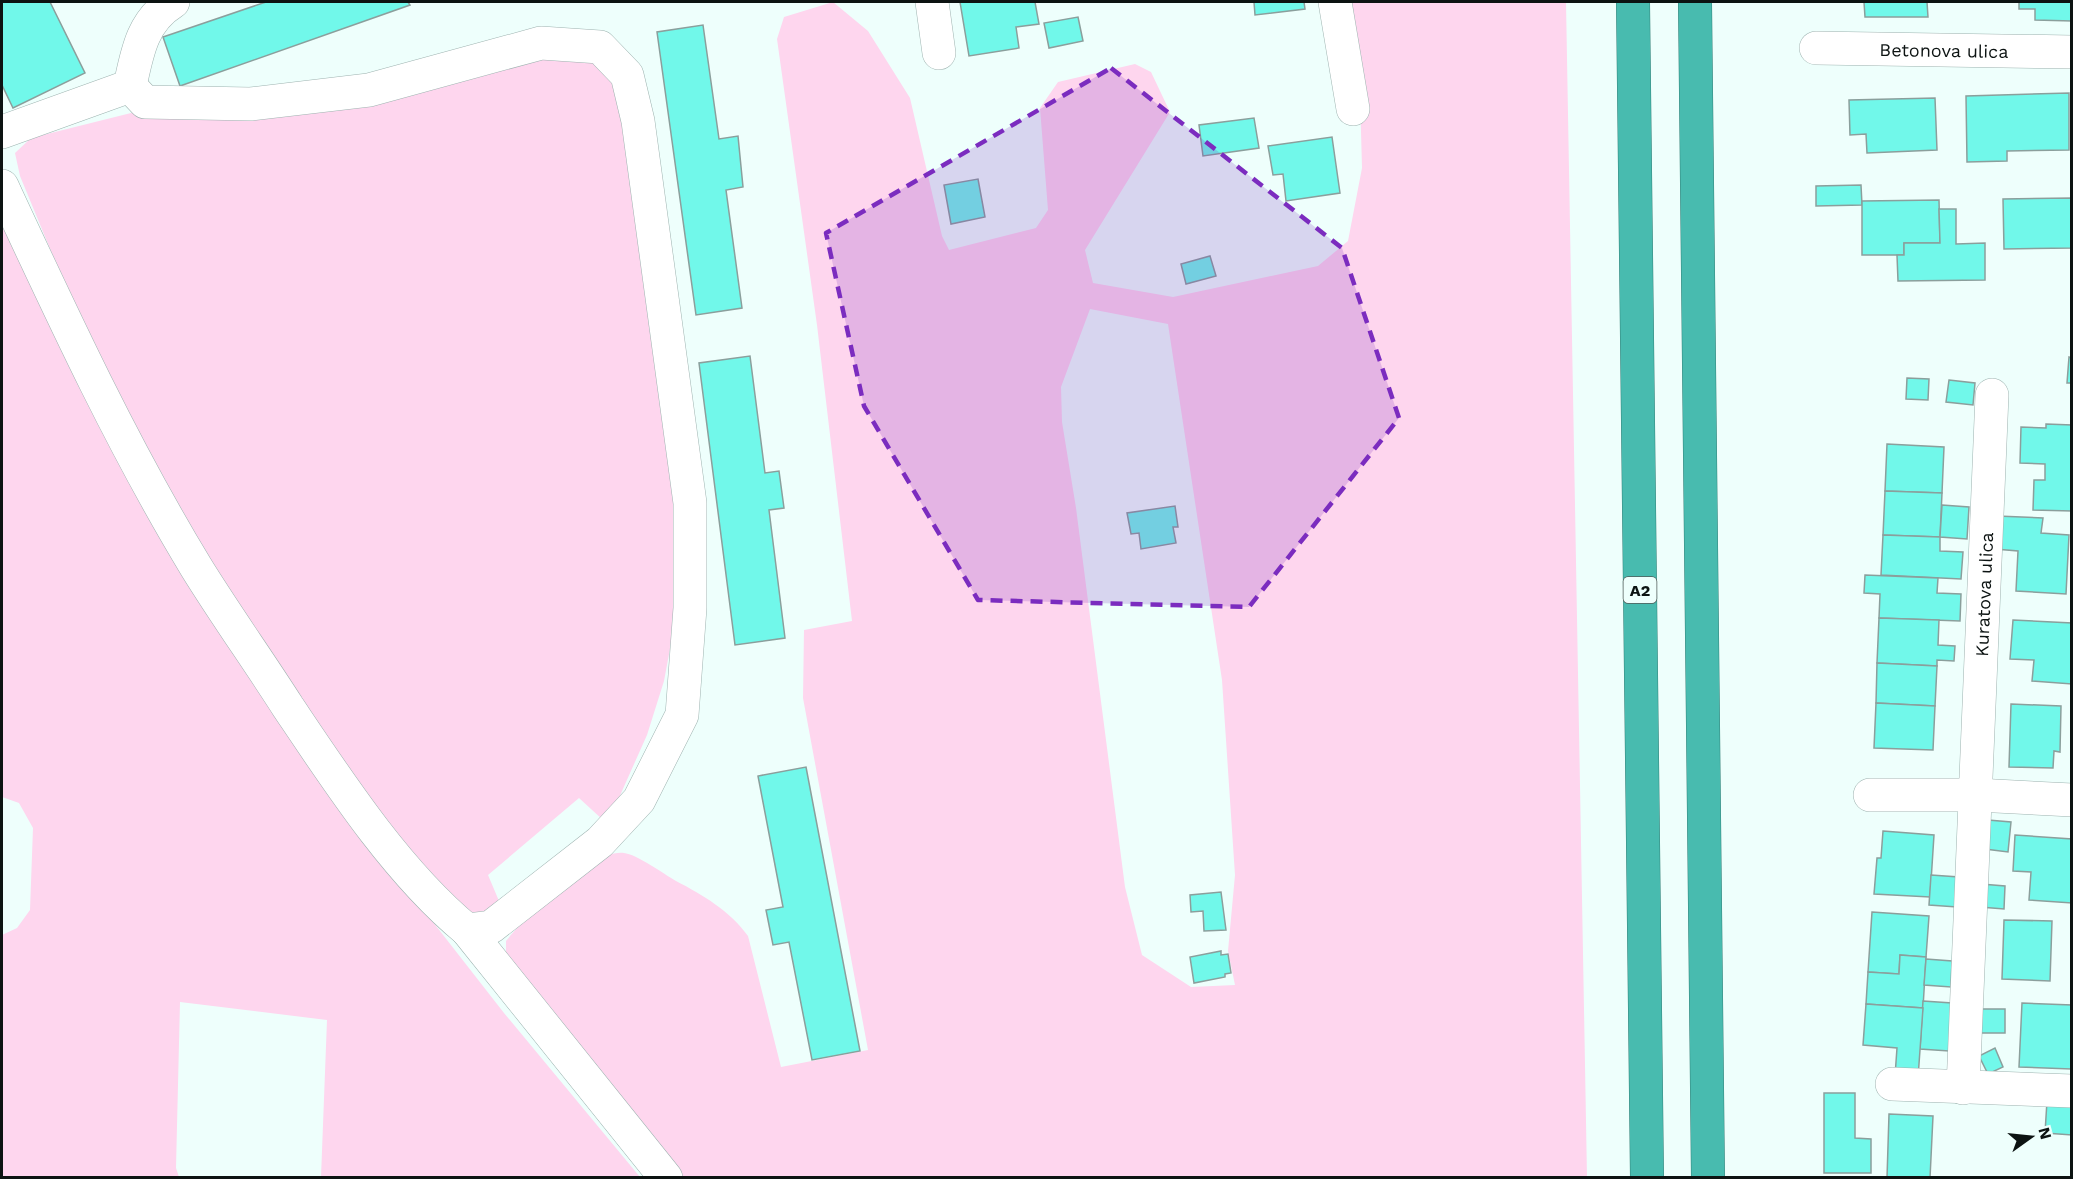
<svg xmlns="http://www.w3.org/2000/svg" width="2073" height="1179" font-family="'Work Sans',sans-serif">
<style>
.green{fill:#fed6ee;fill-rule:evenodd}
.building{fill:#71f8ea;stroke:#8b9f9c;stroke-width:1.5}
.lines{fill:none;stroke-linecap:round;stroke-linejoin:round}
.minor-casing{stroke:#9eb3b0;stroke-width:34}
.highway-casing{stroke:#338078;stroke-width:34}
.minor{stroke:#fff;stroke-width:33}
.highway{stroke:#48bbaf;stroke-width:33}
.marked{fill:#7b2cbf;fill-opacity:0.2;stroke:#7b2cbf;stroke-width:4.5;stroke-dasharray:12 8;stroke-linejoin:round}
.labels{text-anchor:middle;dominant-baseline:central;stroke-width:5;stroke-linejoin:round;paint-order:stroke}
.shield{fill:#eefffc;stroke:#505a58;stroke-width:1.5}
.shield-label{font-size:16px;font-weight:bold;fill:#0c1312}
.street-label{font-size:18px;fill:#0c1312;stroke:#eefffc}
</style>
<rect width="100%" height="100%" fill="#eefffc"/>
<g class="green">
<path d="M 833,2 L 868,31 L 910,98 L 942,236 L 949,250 L 1036,228 L 1048,210 L 1040,108 L 1058,82 L 1135,64 L 1151,72 L 1170,112 L 1085,250 L 1093,283 L 1173,297 L 1318,266 L 1348,241 L 1362,168 L 1360,95 L 1344,2 L 1566,2 L 1587,1177 L 681,1177 L 506,962 L 506,941 C 528,915 588,849 624,853 C 636,854 664,874 676,881 C 703,895 730,911 748,936 L 781,1067 L 868,1050 L 803,698 L 804,630 L 852,621 L 817,325 L 777,39 L 784,17 ZM 1090,309 L 1168,324 L 1222,680 L 1235,875 L 1228,951 L 1235,985 L 1191,987 L 1142,955 L 1125,887 L 1076,508 L 1062,422 L 1061,387 Z"/>
<polygon points="545,52 599,56 616,77 675,507 675,622 664,681 647,735 618,800 603,820 579,798 488,875 499,901 485,911 473,913 452,901 374,806 194,542 119,397 53,256 20,176 15,153 31,138 155,107"/>
<polygon points="2,221 408,890 504,1013 640,1177 321,1177 327,1020 180,1002 176,1168 179,1177 2,1177 2,935 17,928 30,910 33,828 19,803 2,797"/>
</g>
<g class="building">
<polygon points="2,2 50,2 85,73 13,108 2,85"/>
<polygon points="266,2 408,2 410,5 180,86 163,37"/>
<polygon points="960,2 1035,2 1039,24 1016,27 1019,48 969,56"/>
<polygon points="1254,2 1304,2 1305,9 1255,15"/>
<polygon points="1864,2 1927,2 1928,17 1865,17"/>
<polygon points="2019,2 2072,2 2072,21 2035,20 2035,9 2019,9"/>
<polygon points="1078,17 1083,41 1049,48 1044,23"/>
<polygon points="703,25 719,139 738,136 743,187 726,190 742,308 696,315 657,32"/>
<polygon points="2069,93 2069,150 2007,151 2007,161 1967,162 1966,96"/>
<polygon points="1935,98 1937,150 1867,153 1866,134 1850,135 1849,100"/>
<polygon points="1254,118 1259,148 1203,156 1199,125"/>
<polygon points="1332,137 1340,193 1286,201 1283,174 1273,175 1268,146"/>
<polygon points="978,179 985,217 951,224 944,185"/>
<polygon points="1861,185 1862,205 1816,206 1816,186"/>
<polygon points="2072,198 2072,248 2004,249 2003,199"/>
<polygon points="1939,200 1940,243 1904,243 1904,255 1862,255 1862,201"/>
<polygon points="1939,209 1956,209 1956,244 1985,243 1985,280 1898,281 1897,255 1904,255 1904,243 1940,243"/>
<polygon points="1210,256 1216,276 1186,284 1181,264"/>
<polygon points="750,356 765,473 779,471 784,508 769,510 785,638 735,645 699,363"/>
<polygon points="2069,357 2072,358 2072,383 2067,383"/>
<polygon points="1907,378 1929,379 1928,400 1906,399"/>
<polygon points="1949,380 1975,383 1973,405 1946,402"/>
<polygon points="2046,424 2072,425 2072,511 2033,510 2034,480 2045,480 2045,464 2020,463 2021,427 2046,428"/>
<polygon points="1887,444 1944,447 1942,493 1885,491"/>
<polygon points="1885,491 1942,493 1940,537 1883,535"/>
<polygon points="1942,505 1969,507 1967,539 1940,537"/>
<polygon points="1175,506 1178,527 1173,527 1176,543 1141,549 1139,533 1131,534 1127,513"/>
<polygon points="1997,516 2043,518 2041,533 2069,535 2066,594 2016,591 2018,551 1995,549"/>
<polygon points="1883,535 1940,537 1940,551 1963,552 1961,579 1881,575"/>
<polygon points="1865,575 1938,578 1937,593 1961,594 1960,621 1879,618 1880,594 1864,593"/>
<polygon points="1879,618 1939,620 1938,645 1955,646 1954,661 1937,660 1937,666 1877,663"/>
<polygon points="2013,620 2072,623 2072,684 2032,681 2034,660 2010,659"/>
<polygon points="1877,663 1937,666 1935,706 1876,703"/>
<polygon points="1876,703 1935,706 1933,750 1874,748"/>
<polygon points="2011,704 2061,706 2060,752 2054,751 2053,768 2009,767"/>
<polygon points="806,767 860,1051 812,1060 789,942 773,945 766,910 783,907 758,776"/>
<polygon points="1988,820 2011,822 2008,852 1985,849"/>
<polygon points="1883,831 1934,835 1930,897 1874,894 1877,858 1881,858"/>
<polygon points="2015,835 2072,839 2072,903 2029,900 2031,872 2013,871"/>
<polygon points="1931,875 1959,877 1957,907 1929,905"/>
<polygon points="1981,884 2005,886 2004,909 1980,907"/>
<polygon points="1221,892 1226,930 1204,931 1203,911 1191,912 1190,895"/>
<polygon points="1872,912 1929,916 1926,957 1900,955 1899,974 1868,972"/>
<polygon points="2004,920 2052,921 2050,981 2002,979"/>
<polygon points="1221,951 1221,955 1228,954 1231,973 1225,974 1225,977 1194,983 1190,957"/>
<polygon points="1900,955 1926,957 1923,1008 1866,1004 1868,972 1899,974"/>
<polygon points="1926,959 1952,961 1951,987 1924,985"/>
<polygon points="1923,1001 1952,1003 1949,1051 1920,1049"/>
<polygon points="2022,1003 2072,1005 2071,1069 2019,1067"/>
<polygon points="1866,1004 1923,1008 1918,1078 1895,1076 1897,1048 1863,1045"/>
<rect x="1977" y="1009" width="28" height="24"/>
<polygon points="1995,1048 2003,1067 1988,1074 1979,1056"/>
<polygon points="1824,1093 1855,1093 1855,1138 1871,1139 1871,1173 1824,1173"/>
<polygon points="2047,1101 2072,1103 2072,1135 2045,1133"/>
<polygon points="1889,1114 1933,1116 1930,1178 1887,1178"/>
</g>
<g class="lines">
<defs>
<g id="minor">
<polyline points="932,2 939,53"/>
<polyline points="1335,2 1353,109"/>
<path id="s1" d="M 1816,48 L 2072,52"/>
<path d="M 130,86 C 137,53 142,21 173,2"/>
<path d="M 2,132 L 130,86 L 145,102 L 251,104 L 369,90 L 541,43 L 600,47 L 627,75 L 638,121 L 690,503 L 690,608 L 682,715 L 639,800 L 600,842 L 491,927 L 467,930 C 397,872 339,783 288,707 C 258,660 225,614 196,567 C 122,445 62,315 2,186"/>
<polyline points="1870,795 1976,795 2072,800"/>
<polyline points="467,930 666,1178"/>
<polyline points="1892,1084 2072,1091"/>
<path id="s2" d="M 1963,1088 L 1992,395"/>
</g>
<g id="highway">
<polyline points="1633,2 1647,1178"/>
<polyline points="1695,2 1708,1178"/>
</g>
</defs>
<use href="#minor" class="minor-casing"/>
<use href="#highway" class="highway-casing"/>
<use href="#minor" class="minor"/>
<use href="#highway" class="highway"/>
</g>
<path class="marked" d="M 1111,68 L 1342,248 L 1399,418 L 1249,607 L 978,600 L 864,406 L 826,233 Z"/>
<g class="labels">
<rect class="shield" x="1623.5" y="577" width="33" height="26" rx="4.5"/>
<g class="shield-label">
<text x="1640" y="590">A2</text>
</g>
<g class="street-label">
<text stroke="none"><textPath href="#s1" startOffset="128">Betonova ulica</textPath></text>
<text stroke="none"><textPath href="#s2" startOffset="494">Kuratova ulica</textPath></text>
</g>
</g>
<rect width="2073" height="1179" fill="none" stroke="#0c1312" stroke-width="6"/>
<g transform="translate(2031 1137) rotate(75)" stroke="#eefffc" stroke-width="4.5" paint-order="stroke">
<path d="M0-4.5L10 22L0 15L-10 22Z" fill="#0c1312"/>
<text y="-9" font-size="16" font-weight="bold" text-anchor="middle" fill="#0c1312">N</text>
</g>
</svg>
